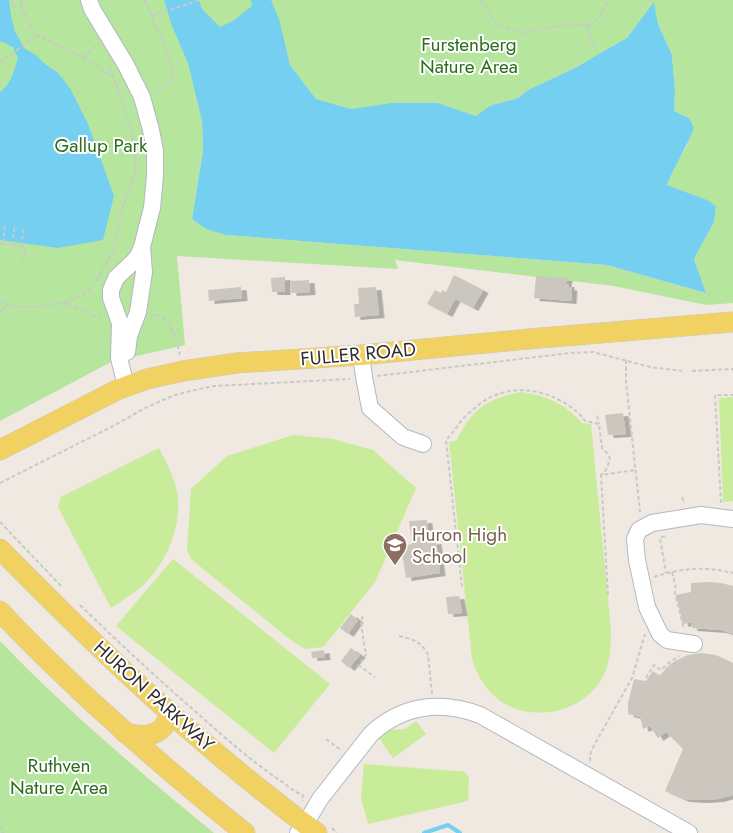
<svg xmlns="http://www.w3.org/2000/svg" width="733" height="833" font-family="Jost,sans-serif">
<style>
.green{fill:#b6e59e}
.pitch{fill:#c9ec9a}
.water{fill:#75cff0}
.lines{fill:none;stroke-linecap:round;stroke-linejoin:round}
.stream{stroke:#75cff0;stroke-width:4}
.building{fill:#cbc7bf;filter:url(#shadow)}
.minor-casing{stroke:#b4b7c1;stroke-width:18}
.major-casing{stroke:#c9c9c9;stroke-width:21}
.path{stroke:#c9c9c9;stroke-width:2;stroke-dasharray:4 2.5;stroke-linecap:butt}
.minor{stroke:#fff;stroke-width:16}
.major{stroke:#f2d163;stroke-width:20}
.labels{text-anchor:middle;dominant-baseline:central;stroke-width:4;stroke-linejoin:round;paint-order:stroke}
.park-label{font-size:19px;fill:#2c6e1b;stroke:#fff}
.street-label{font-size:19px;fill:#2e2e2e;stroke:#fff}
.education-label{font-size:19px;fill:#785e54;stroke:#fff;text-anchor:start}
</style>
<defs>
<filter id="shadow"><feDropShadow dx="5.5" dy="3" stdDeviation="0" flood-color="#0004"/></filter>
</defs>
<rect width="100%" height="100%" fill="#efe9e1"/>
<g class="green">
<polygon points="0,0 258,0 263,24 189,64 202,121 203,151 192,219 206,229 226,235 607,265 706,293 694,259 714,222 716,206 706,200 667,185 676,165 687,145 689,118 674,111 675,92 672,55 658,24 654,3 627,38 602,52 577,67 528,90 518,98 499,104 476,116 438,103 351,109 316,99 290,65 268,0 733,0 733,303 706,305 614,286 395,260 398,269 177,256 185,345 111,362 0,421"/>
<path d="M 0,641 C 67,711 140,772 214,833 L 0,833 Z"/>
</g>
<g class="pitch">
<path d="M 521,392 C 548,396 564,403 582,423 L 591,424 L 611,630 C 611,648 610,667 600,682 C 595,690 585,698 577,703 C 550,718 513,716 491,693 C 482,683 476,672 472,659 L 449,442 L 457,440 C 472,408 488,399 521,392 Z"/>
<polygon points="733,397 733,501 723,502 719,398"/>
<polygon points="293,435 333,439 373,450 416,488 375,582 334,634 323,647 305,649 288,638 191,559 187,550 191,489 227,456"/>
<path d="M 159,448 C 167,464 176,480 178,498 C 181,529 164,568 140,588 C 131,595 121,601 111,608 L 58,507 L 61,497 Z"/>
<polygon points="173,559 330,684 274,753 116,626"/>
<polygon points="416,721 426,734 393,758 379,738 389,730 405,729"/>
<polygon points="364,764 455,771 464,771 469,777 468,801 368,824 361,798"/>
</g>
<g class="water">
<path d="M 0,0 L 9,0 L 11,16 L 15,31 L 24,48 L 36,55 L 45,64 L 58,73 L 70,88 L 88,124 L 114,196 L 103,240 L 58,248 L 0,240 L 0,92 C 11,84 14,71 18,58 L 13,47 L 0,41 Z"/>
<path d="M 164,0 L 199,0 L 202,9 L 220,27 L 233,21 L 252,6 L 251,0 L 271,0 L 279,19 L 290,65 L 316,99 L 351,109 L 392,103 L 438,103 L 476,116 L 490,106 L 518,98 L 528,90 L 577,67 L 602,52 L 627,38 L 654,2 L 658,24 L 672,55 L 675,92 L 674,111 L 689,118 L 694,128 C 686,148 675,165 667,185 L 707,200 L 716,206 L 714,222 L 694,259 L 706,293 L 607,265 L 226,235 L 206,229 L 192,219 L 203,151 L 202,121 L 188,63 L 172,26 Z"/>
</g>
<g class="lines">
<polyline class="stream" points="424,833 448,825 460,833"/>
</g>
<g class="building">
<polygon points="454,275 483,290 473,308 455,299 447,314 427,304 435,290 441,293 442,290 446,292"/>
<polygon points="536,276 567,278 566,284 569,284 569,287 572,288 571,301 534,298"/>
<polygon points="285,277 285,292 272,292 271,278"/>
<polygon points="309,280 310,292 291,293 290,281"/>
<polygon points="241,287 242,298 209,301 208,290"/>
<polygon points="376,287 379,315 355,317 354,304 359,304 358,288"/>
<polygon points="623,413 626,434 608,435 605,415"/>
<polygon points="427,520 429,542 436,541 440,573 406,578 401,546 412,544 409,521"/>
<polygon points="707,582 721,583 733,586 733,634 721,630 692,628 691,622 683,624 676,595 691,592 691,583"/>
<polygon points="459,596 462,613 448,614 446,597"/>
<polygon points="351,614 358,620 348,634 340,628"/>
<polygon points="351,648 360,655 349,668 341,661"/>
<polygon points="324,650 325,657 312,658 311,652"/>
<polygon points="701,653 716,655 733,663 733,795 718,799 702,800 684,799 665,791 683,749 666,732 658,738 650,726 643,729 640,717 628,714 628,703 634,679 646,681 653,671 660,676 667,667 675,661 688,655"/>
</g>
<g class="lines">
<defs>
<g id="minor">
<polyline points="89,0 92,9 126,65 142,97 151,130 155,151 155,176 152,208 142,247 138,256 134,261 116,278 111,290 111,298 120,323 119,358 126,386"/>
<polyline points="127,352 129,336 138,312 143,279 144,272 142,247"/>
<polyline points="361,355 364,377 370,408 403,437 423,444"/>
<polyline points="694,644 667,640 660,634 647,607 637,560 635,539 639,530 652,523 701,515 733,519"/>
<path d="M 298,833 L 310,816 L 320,799 L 371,734 C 402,705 441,700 480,715 L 689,833"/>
</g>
<g id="major">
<polyline points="0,450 117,390 147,379 183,371 237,363 361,355 529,339 733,322"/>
<path d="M 0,549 C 99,650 203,749 317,833"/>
<path d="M 0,611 C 29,643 60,672 92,702 C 141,747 192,791 245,833"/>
<path d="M 124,732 C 128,733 133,735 137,735 C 153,738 170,728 168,711"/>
</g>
</defs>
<use href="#minor" class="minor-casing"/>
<use href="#major" class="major-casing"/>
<g class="path">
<polyline points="12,0 13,7 21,6"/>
<polyline points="22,0 21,6 27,20 37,35 83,58 113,77"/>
<path d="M 145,0 C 149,8 151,17 155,25 C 164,45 188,81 155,92"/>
<polyline points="481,0 493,21 504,27 523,33 563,25 588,25 599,18 609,0"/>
<polyline points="152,16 199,0"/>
<polyline points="588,25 591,41 596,51"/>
<polyline points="83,57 98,44"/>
<polyline points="0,61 4,60 37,35"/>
<polyline points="0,243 25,247 23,262"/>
<polyline points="3,243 5,224"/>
<polyline points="12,245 15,225"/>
<polyline points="21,246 24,227"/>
<path d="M 0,302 C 16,308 32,308 48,305 C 67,303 87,297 97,280 C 99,277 101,273 102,270 C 108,261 113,253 115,243 C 119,232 119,220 122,209 C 126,196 134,184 135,170 C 137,134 121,101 110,67"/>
<path d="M 62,304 C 79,304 86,318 104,317"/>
<polyline points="0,314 6,305"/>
<path d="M 150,314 C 153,315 156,315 159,315 C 172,320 177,343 180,355"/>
<polyline points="626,360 626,381 640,512"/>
<polyline points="692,371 733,369"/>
<polyline points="377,376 570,353 593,352 650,367 682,371"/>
<polyline points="597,416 599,424"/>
<polyline points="0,483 115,425 147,407 175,395 195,390 214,386 350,379"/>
<polyline points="682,497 684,503 685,503"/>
<polyline points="721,503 715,395 733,395"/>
<polyline points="0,522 62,587"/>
<polyline points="665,536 660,538 666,573"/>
<polyline points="672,572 676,589 675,593 684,629"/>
<path d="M 654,577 C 681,568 705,566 733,573"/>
<path d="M 462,587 L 446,440 C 453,433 457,426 463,419 C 468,413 475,408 481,403 C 508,383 546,388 572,408 C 577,412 581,415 585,421 L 599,424 L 602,448 L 606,452 L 610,458 C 608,465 607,471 601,475"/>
<polyline points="608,595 601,475 635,470"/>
<path d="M 80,605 C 118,642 157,678 197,713 C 224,737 251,761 281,781 C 287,785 295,793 303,795 L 302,800 L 303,801"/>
<path d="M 399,636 C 411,639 422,641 428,655 L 432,694"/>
<polyline points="358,665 375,677"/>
<polyline points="357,668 367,653 365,650 361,623 363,614"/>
<polyline points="646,678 654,665 661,670 670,662 679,656"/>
<polyline points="326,739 341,750"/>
<polyline points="590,761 590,755 592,749 632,678 645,634"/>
<polyline points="0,826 3,833"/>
<polyline points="332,828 337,833"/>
</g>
<use href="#minor" class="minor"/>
<use href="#major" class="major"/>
</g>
<defs>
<symbol id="school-pin" viewBox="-11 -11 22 30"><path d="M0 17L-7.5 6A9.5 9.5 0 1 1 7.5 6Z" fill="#8d6e63" stroke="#fff"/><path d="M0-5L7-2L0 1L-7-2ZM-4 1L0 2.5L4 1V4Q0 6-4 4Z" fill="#fff"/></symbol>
</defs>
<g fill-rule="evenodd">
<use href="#school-pin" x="381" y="531" width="28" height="38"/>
</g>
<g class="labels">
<g class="park-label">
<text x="469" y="44">Furstenberg<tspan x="469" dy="22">Nature Area</tspan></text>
<text x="101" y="145">Gallup Park</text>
<text x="59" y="765">Ruthven<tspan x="59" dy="22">Nature Area</tspan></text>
</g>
<g class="street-label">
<text transform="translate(358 354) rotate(-5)">FULLER ROAD</text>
<text transform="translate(154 696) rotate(42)">HURON PARKWAY</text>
</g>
<g class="education-label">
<text x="412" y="534">Huron High<tspan x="412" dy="22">School</tspan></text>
</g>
</g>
</svg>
